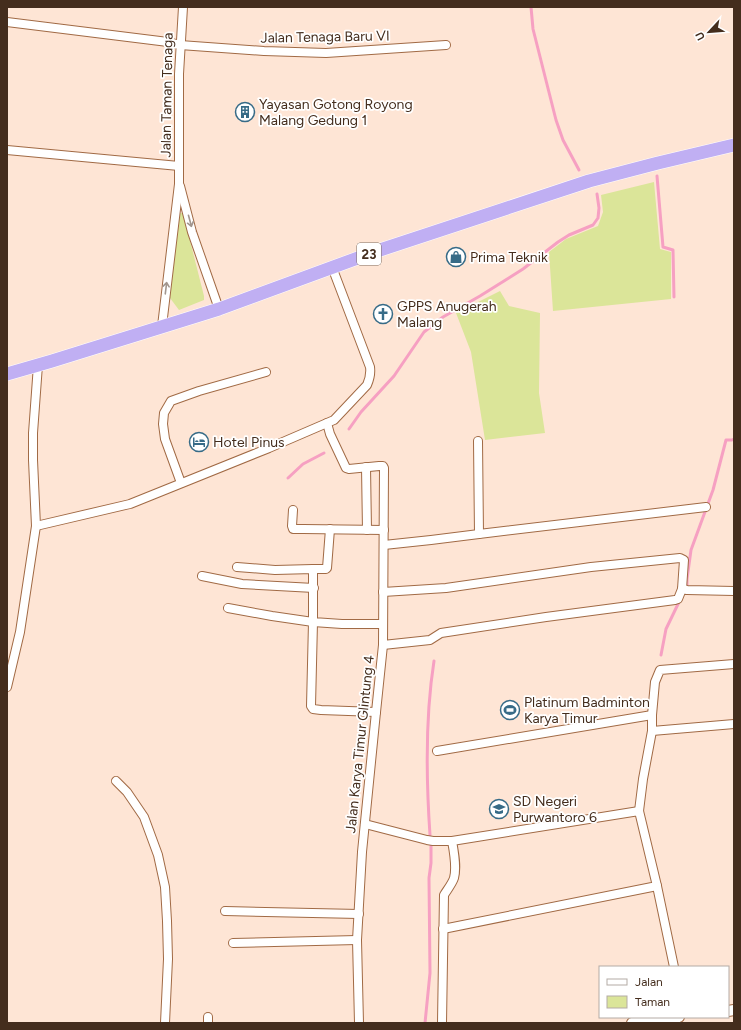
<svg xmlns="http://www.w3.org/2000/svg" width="741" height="1030" font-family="Figtree,sans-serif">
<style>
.green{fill:#dbe599}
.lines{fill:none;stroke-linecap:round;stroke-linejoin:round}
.stream{stroke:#f6a0c2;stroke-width:3}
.minor-casing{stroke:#a16a45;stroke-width:10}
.tertiary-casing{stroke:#a16a45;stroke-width:12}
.trunk-casing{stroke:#fff;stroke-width:14}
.minor{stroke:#fff;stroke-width:8}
.tertiary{stroke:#fff;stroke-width:10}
.trunk{stroke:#c0aff3;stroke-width:13}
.oneway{stroke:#a2968e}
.labels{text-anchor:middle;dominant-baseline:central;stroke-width:3.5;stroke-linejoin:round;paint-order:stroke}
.shield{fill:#fff;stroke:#7c6c61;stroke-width:1}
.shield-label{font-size:13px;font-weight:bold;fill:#442d1d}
.street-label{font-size:14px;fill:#442d1d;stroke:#fff}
.poi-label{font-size:14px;fill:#442d1d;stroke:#fff;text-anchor:start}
</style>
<rect width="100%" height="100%" fill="#fee5d5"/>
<g class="green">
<polygon points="654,182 660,249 671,252 671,299 553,311 549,252 566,239 598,226 603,212 601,195"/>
<polygon points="181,213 183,213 204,296 204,300 179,310 170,298 178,215"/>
<polygon points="500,291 509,306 540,313 539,393 545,433 485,440 471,352 456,313"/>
</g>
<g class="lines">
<g class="stream">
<polyline points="531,7 533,29 556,120 563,140 579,170"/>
<polyline points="657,176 663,247 673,250 674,297"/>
<polyline points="349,429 361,412 394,376 424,332 443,317 480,296 523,269 558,242 569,235 593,225 598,218 599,208 597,194"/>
<polyline points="288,478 303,464 324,453"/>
<polyline points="687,587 687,579 691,550 713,490 726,440 732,440 734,439"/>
<polyline points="661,655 666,629 680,600"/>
<path d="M 430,835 C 426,777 425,718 434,661"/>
<polyline points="425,1023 430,973 429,878 431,863 431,846"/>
</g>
<defs>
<g id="minor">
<polyline points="7,22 168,42 180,45 264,51 326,53 446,45"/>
<polyline points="7,150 179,166"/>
<polyline points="180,186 192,232 219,309"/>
<polyline points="162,326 179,184 179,74 183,7"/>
<polyline points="327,423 330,434 346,468 349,469 379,466 383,466 384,468 383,645 376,712 362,852 357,940 359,1023"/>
<polyline points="478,441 479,534"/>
<polyline points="366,467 367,530"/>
<polyline points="181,483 165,439 163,424 164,413 171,401 199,391 266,372"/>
<polyline points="293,510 292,526 293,529 303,529 384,530"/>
<path d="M 36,526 L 130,504 L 269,448 L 327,423 L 334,420 L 367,385 C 370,378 371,374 370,367 L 332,267"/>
<polyline points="384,545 431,540 479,534 706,507"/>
<polyline points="237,567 275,570 313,569 313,622 342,624 383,624"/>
<polyline points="313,569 326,569 327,568 330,529"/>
<polyline points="202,576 242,584 314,588"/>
<polyline points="383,592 446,588 591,567 680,558 684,560 682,589"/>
<polyline points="228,608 272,616 313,622 311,706 313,709 321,710 376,712"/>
<polyline points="383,645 430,640 441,633 546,617 675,600 678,599 682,589 687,590 734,591"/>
<polyline points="7,687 20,632 36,526 33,460 33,433 38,365"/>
<polyline points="652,731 734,724"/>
<polyline points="437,751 652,715"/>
<polyline points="116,781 127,792 144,817 158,855 165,887 167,921 168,959 165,1023"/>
<polyline points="639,811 643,779 652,731 652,715 655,682 660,670 734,664"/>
<path d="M 365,824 L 427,840 L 433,841 L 452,841 C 454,852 457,867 454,878 C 452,884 447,890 444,895 L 442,1023"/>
<polyline points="657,886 674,967"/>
<polyline points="225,911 359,914"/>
<polyline points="443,929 657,886 639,811 452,841"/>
<polyline points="233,943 357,940"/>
<polyline points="208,1023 208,1017"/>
</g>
<g id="tertiary">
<polyline points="728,1011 734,1010"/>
<polyline points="632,1023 679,1017"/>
</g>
<polyline id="trunk" points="7,374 52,361 219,309 377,251 589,181 658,163 734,145"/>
</defs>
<use href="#minor" class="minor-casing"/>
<use href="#tertiary" class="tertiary-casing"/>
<use href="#trunk" class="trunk-casing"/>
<use href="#minor" class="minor"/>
<use href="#tertiary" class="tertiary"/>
<use href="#trunk" class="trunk"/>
</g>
<defs><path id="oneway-shaft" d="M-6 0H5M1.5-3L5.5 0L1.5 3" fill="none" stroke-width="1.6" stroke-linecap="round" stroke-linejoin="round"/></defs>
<g class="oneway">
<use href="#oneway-shaft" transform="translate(190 221) rotate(75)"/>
<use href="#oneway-shaft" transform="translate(166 288) rotate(-83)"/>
</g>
<defs>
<symbol id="building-ring" viewBox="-11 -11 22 22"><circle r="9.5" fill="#fff" stroke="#376b87" stroke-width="1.5"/><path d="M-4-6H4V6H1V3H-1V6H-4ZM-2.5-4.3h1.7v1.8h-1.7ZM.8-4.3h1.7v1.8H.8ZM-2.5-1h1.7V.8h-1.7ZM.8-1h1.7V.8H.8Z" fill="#376b87"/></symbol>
<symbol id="shop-ring" viewBox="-11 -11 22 22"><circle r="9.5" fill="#fff" stroke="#376b87" stroke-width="1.5"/><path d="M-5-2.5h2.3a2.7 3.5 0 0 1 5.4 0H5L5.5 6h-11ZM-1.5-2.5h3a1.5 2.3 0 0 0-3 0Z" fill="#376b87"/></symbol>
<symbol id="church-ring" viewBox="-11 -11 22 22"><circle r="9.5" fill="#fff" stroke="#376b87" stroke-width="1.5"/><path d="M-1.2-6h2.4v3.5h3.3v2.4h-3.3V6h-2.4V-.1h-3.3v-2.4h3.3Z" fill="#376b87"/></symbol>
<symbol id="hotel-ring" viewBox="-11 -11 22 22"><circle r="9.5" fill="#fff" stroke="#376b87" stroke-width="1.5"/><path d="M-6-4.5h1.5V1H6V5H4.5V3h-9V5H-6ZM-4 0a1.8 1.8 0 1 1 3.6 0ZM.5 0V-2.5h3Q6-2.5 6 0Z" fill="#376b87"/></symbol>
<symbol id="stadium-ring" viewBox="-11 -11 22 22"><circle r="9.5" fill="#fff" stroke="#376b87" stroke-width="1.5"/><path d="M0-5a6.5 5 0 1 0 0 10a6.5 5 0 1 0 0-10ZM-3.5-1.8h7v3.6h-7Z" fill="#376b87"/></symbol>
<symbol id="school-ring" viewBox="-11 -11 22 22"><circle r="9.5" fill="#fff" stroke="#376b87" stroke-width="1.5"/><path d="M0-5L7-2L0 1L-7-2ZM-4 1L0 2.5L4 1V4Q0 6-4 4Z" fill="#376b87"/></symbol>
</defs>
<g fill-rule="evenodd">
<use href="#building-ring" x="234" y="101" width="22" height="22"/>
<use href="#shop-ring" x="445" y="246" width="22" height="22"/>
<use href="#church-ring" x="372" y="303" width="22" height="22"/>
<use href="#hotel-ring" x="188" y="431" width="22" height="22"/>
<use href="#stadium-ring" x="499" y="699" width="22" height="22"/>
<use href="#school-ring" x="488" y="798" width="22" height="22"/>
</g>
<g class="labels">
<rect class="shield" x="357" y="243" width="24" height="22" rx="3"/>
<g class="shield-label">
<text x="369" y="254">23</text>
</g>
<g class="street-label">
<text transform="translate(325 37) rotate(-1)">Jalan Tenaga Baru VI</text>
<text transform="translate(167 95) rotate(-89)">Jalan Taman Tenaga</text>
<text transform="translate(360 744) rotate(-84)">Jalan Karya Timur Glintung 4</text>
</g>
<g class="poi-label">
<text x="259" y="104">Yayasan Gotong Royong<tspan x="259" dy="16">Malang Gedung 1</tspan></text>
<text x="470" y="257">Prima Teknik</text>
<text x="397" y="306">GPPS Anugerah<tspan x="397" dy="16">Malang</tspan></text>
<text x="213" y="442">Hotel Pinus</text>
<text x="524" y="702">Platinum Badminton<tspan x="524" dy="16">Karya Timur</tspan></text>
<text x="513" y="801">SD Negeri<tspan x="513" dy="16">Purwantoro 6</tspan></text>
</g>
</g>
<rect width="741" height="1030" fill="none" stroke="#442d1d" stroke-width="16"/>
<rect x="599" y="966" width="130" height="52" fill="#ffffff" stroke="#b4aba5"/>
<rect x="607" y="979" width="20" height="6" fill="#ffffff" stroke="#b4aba5"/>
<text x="635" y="986" font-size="12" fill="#442d1d">Jalan</text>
<rect x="607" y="996" width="20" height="12" fill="#dbe599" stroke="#b4aba5"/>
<text x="635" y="1006" font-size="12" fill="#442d1d">Taman</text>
<g transform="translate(709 32) rotate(244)" stroke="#ffffff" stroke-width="3" paint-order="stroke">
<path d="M0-3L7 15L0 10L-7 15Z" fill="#442d1d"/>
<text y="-6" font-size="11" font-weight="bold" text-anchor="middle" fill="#442d1d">U</text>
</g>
</svg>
